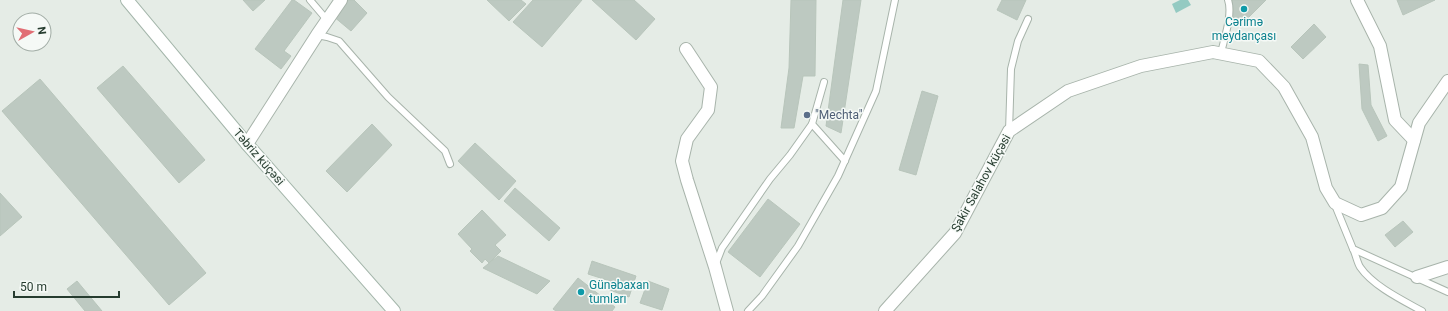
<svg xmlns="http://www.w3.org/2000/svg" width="1448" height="311" font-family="Roboto,sans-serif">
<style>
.water{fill:#94cac2}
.building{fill:#bdc9c1;stroke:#b8c5bb}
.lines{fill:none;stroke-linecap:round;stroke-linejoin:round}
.service-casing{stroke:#a8b4ab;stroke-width:8}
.minor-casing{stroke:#a8b4ab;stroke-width:14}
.tertiary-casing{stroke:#a8b4ab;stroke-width:14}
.secondary-casing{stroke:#a4b6ab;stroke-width:14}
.service{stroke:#fff;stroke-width:6}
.minor{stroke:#fff;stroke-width:12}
.tertiary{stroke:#fff;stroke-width:12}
.secondary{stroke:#fff;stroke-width:12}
.culture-dot{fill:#0f9aa8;stroke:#f5f9f6;stroke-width:1.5}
.service-dot{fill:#5c6f8a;stroke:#f5f9f6;stroke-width:1.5}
.labels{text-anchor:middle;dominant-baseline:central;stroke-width:3;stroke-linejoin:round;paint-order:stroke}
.culture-label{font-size:12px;fill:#0d838f;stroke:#f5f9f6}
.service-label{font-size:12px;fill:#4e5e75;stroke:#f5f9f6;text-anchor:start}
.street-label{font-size:12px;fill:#263c2f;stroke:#f5f9f6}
</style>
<rect width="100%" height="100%" fill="#e5ece6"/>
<polygon class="water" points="1180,0 1188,0 1191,5 1176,13 1172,4"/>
<g class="building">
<polygon points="243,0 265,0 253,11"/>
<polygon points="292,0 294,0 312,13 284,51 291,56 281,69 255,49"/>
<polygon points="347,0 354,0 367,13 351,31 333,16"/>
<polygon points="487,0 521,0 526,4 509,21"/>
<polygon points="533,0 582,0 542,47 513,22"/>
<polygon points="592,0 634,0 655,19 636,40"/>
<polygon points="791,0 816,0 815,76 803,76 794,128 781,128 789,68"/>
<polygon points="843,0 861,0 841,133 826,126"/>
<polygon points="1002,0 1026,0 1017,20 997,10"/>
<polygon points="1229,0 1266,0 1244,22 1234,19"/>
<polygon points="1397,0 1435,0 1403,15"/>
<polygon points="1314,24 1326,37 1303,59 1291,47"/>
<polygon points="1359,64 1368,65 1371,105 1387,136 1378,141 1362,109"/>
<polygon points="123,66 205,160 179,183 97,88"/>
<polygon points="40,79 206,273 169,305 2,111"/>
<polygon points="922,91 938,96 916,175 899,170"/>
<polygon points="372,124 392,145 347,192 326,171"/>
<polygon points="475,143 516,181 499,200 458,161"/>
<polygon points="515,188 560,228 549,241 504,201"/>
<polygon points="0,193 22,217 0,236"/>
<polygon points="768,199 800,224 760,277 728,252"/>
<polygon points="482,210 506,235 495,245 501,251 489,263 485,259 482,263 470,251 472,249 458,234"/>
<polygon points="1403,221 1413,232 1395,247 1385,235"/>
<polygon points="498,256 550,281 537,294 483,268"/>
<polygon points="592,261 636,276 629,297 607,289 610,281 588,274"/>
<polygon points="578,278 615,307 612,311 556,311 553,309"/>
<polygon points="77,281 102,311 85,311 67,289"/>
<polygon points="648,281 669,289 662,310 640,303"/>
</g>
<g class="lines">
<defs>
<g id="service">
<polyline points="310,0 327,20"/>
<polyline points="317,35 327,37 339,41 388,97 445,151 450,164"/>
<path d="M 1221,53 C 1224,39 1233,14 1228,0"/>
<polyline points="824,82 812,124 845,161"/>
<polyline points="1009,131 1011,69 1018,41 1028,19"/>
<polyline points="1335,205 1353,249 1448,292"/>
<path d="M 1353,249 C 1356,255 1357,262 1360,267 C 1373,286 1402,300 1422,311"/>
<polyline points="715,266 722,248 770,179 790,155 812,124"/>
<polyline points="748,311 762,296 798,246 838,176 876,91 895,0"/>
</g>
<g id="minor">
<polyline points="1357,0 1380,46 1395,120 1414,140"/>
<polyline points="686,49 711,87 708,110 687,139 682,161 687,180 715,267 727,311"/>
<polyline points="247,144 317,35 341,0"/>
<polyline points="1417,277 1448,267"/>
</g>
<polyline id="tertiary" points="885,311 955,233 1009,131 1068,91 1141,66 1213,52 1259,61 1284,87 1312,137 1326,188 1335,203 1361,215 1382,208 1401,187 1419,123 1448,81"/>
<polyline id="secondary" points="127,0 247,144 394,311"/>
</defs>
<use href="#service" class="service-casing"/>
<use href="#minor" class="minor-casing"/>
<use href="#tertiary" class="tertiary-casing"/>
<use href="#secondary" class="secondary-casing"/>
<use href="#service" class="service"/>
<use href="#minor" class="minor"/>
<use href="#tertiary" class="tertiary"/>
<use href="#secondary" class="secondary"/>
</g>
<g class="culture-dot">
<circle cx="1244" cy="9" r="4"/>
<circle cx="581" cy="292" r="4"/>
</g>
<circle class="service-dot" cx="807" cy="115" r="4"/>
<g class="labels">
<g class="culture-label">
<text x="1244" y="22">Cərimə<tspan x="1244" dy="14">meydançası</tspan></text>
<text x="589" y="285" text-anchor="start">Günəbaxan<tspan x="589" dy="14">tumları</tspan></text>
</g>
<g class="service-label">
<text x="815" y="115">"Mechta"</text>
</g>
<g class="street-label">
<text transform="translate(259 157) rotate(49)">Təbriz küçəsi</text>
<text transform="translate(981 183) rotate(-61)">Şakir Salahov küçəsi</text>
</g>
</g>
<g transform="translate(32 32) rotate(82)"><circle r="19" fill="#f5f9f6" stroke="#a2ada6"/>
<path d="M0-3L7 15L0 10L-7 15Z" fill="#e16e75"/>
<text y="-6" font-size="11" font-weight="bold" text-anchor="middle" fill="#263c2f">N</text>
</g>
<path d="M14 291v6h105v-6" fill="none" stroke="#263c2f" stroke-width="2"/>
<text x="20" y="291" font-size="12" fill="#263c2f" stroke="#f5f9f6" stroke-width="3" paint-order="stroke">50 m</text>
</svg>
